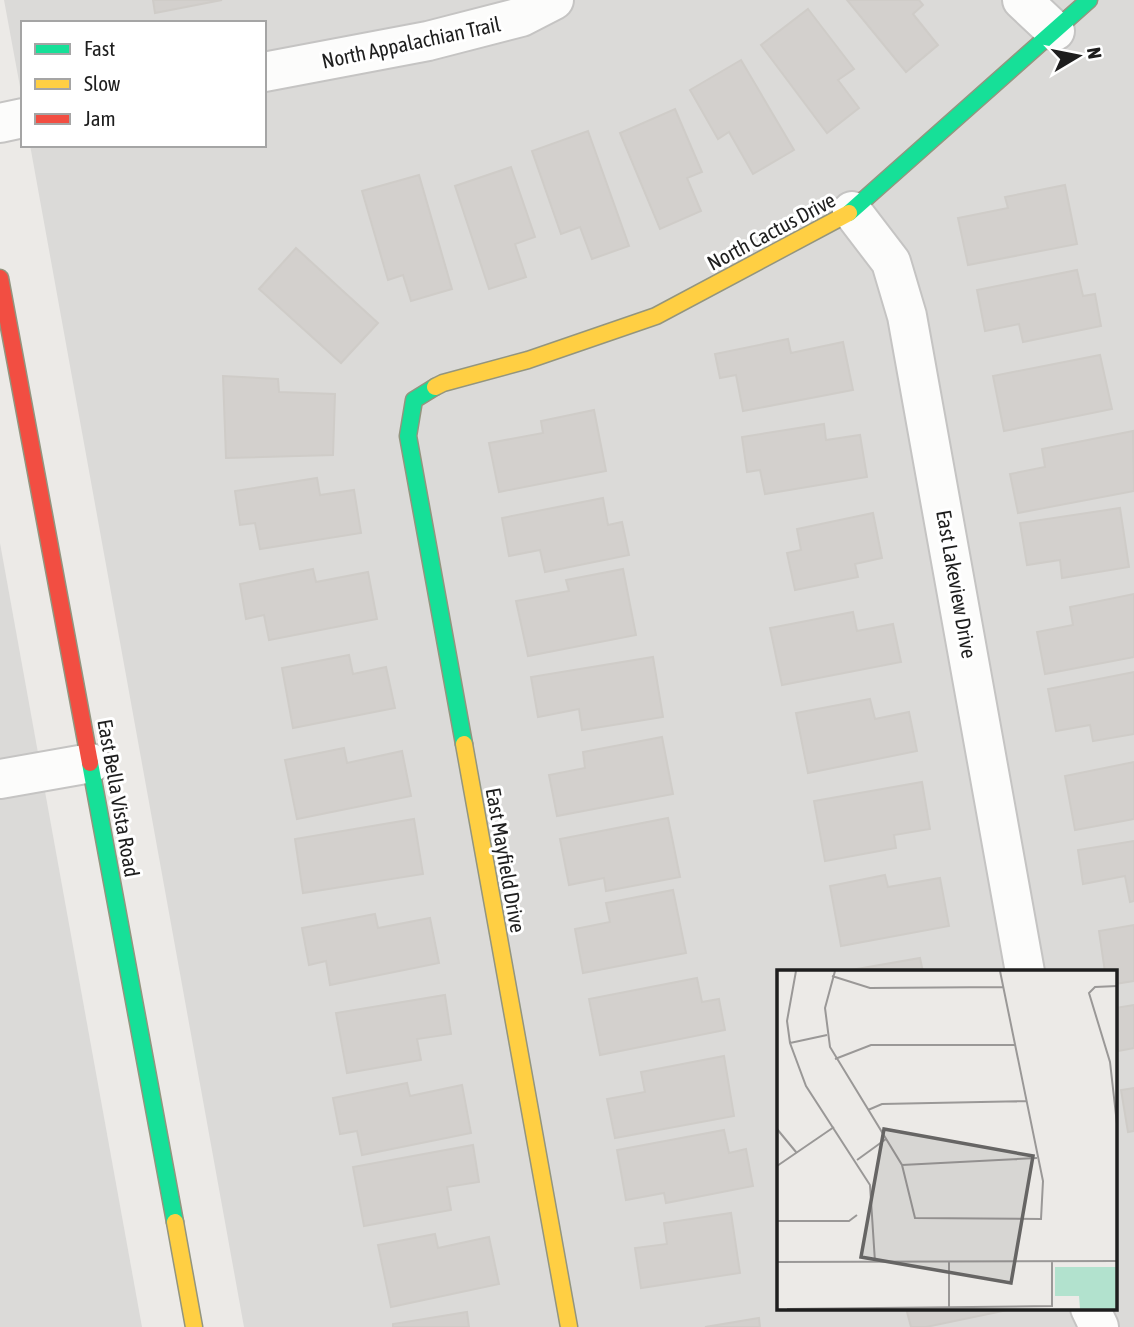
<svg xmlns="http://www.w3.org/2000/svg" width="1134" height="1327" font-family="'Asap Condensed',sans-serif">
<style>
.residential{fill:#dbdad8;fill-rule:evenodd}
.building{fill:#d3d0cd;stroke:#cfccc8;stroke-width:2}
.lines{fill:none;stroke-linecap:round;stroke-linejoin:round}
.street-casing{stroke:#c5c4c3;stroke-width:42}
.fast-casing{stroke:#93957f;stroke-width:19}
.slow-casing{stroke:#93957f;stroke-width:19}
.jam-casing{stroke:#93957f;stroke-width:19}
.street{stroke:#fcfcfb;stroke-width:38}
.fast{stroke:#16e098;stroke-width:16}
.slow{stroke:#ffcf43;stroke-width:16}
.jam{stroke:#f24e42;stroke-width:16}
.labels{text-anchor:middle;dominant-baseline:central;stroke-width:6;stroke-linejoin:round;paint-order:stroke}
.street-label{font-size:21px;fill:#1e1e1e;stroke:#fff}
.inset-road{fill:none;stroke:#9a9897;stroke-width:2}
.view{fill:#666564;fill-opacity:0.15;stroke:#666564;stroke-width:3.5}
.inset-edge{fill:none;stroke:#1e1e1e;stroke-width:3.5}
</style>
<rect width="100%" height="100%" fill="#eceae7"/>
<g class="residential">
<path d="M 4,0 L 1134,0 L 1134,1327 L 244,1327 L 30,145 L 264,145 L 264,23 L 23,23 L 23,103 ZM 779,972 L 1115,972 L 1115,1308 L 779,1308 Z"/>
<polygon points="0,543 142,1327 0,1327"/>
</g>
<g class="building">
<polygon points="153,0 222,0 155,13"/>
<polygon points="847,0 919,0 923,5 913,14 938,45 906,72"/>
<polygon points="808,9 854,69 838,80 859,108 827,133 761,45"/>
<polygon points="741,60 794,150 753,174 729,132 718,139 690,90"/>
<polygon points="675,109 702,172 687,178 701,211 660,229 620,133"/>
<polygon points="588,131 629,246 592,259 580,227 561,234 532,151"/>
<polygon points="511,167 535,237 515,244 526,277 489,289 455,186"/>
<polygon points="419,175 452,289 411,301 403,275 388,280 362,191"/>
<polygon points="1065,185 1077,244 968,265 958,218 1008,208 1005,197"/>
<polygon points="296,248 378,323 341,363 259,289"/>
<polygon points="1077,270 1083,296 1095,294 1101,326 1023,342 1019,324 985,331 977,290"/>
<polygon points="788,339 791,353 843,342 853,390 743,411 736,375 720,378 715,354"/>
<polygon points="1100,355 1112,409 1004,431 993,376"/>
<polygon points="223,376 278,379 279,392 335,394 333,455 226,458"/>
<polygon points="594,410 606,471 499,492 489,443 543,433 541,421"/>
<polygon points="824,424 826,440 860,435 867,477 765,494 760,470 747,472 742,437"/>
<polygon points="1133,431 1134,491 1018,513 1010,474 1045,467 1042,449"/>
<polygon points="317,478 320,495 354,490 361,533 260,549 255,523 240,525 235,491"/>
<polygon points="603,498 608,525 622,522 629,555 545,572 540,550 509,556 502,518"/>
<polygon points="1120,508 1129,567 1062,578 1060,560 1027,565 1020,523"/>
<polygon points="873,513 882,558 855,564 858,577 795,590 787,553 801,550 797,529"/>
<polygon points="313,569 316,582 368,572 377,619 269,640 264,615 246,619 240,584"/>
<polygon points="623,569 636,635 528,656 516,601 569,591 566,580"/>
<polygon points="1134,594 1134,657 1045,674 1037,632 1073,625 1070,607"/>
<polygon points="853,612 857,631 893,624 901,662 782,685 770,628"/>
<polygon points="349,655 353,674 386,667 395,708 293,728 282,668"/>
<polygon points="653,657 663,717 582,730 579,709 538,717 531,677"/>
<polygon points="1134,672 1134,734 1093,741 1090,725 1056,731 1048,689"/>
<polygon points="870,699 875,719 909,712 917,751 808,773 796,713"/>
<polygon points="662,737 673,794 557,816 549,775 585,768 583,752"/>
<polygon points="344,748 347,763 402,751 411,796 297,819 285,760"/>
<polygon points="1134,762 1134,819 1075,830 1065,776"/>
<polygon points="922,782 930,829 894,835 896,848 825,861 814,801"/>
<polygon points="668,818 680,877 606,891 604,878 569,885 560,839"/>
<polygon points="414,819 423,874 303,893 295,839"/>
<polygon points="1134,841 1134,901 1130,902 1125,876 1083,884 1078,850"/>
<polygon points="885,875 888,887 940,878 949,926 841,946 830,886"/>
<polygon points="673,890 686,953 583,973 575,929 610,922 606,903"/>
<polygon points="375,914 378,928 430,918 439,963 330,985 326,961 309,965 302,928"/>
<polygon points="1134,925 1134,981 1115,984 1115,972 1105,972 1099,931"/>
<polygon points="920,958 923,972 852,972 851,970"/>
<polygon points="697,978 702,1002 719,999 725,1030 600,1055 589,999"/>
<polygon points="445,995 451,1034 417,1039 421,1060 347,1073 336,1013"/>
<polygon points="1134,1005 1134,1048 1118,1051 1115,1033 1115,1008"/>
<polygon points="724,1056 734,1116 615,1138 607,1099 645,1092 641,1072"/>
<polygon points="407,1083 410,1096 462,1085 471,1133 362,1155 357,1131 340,1134 333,1098"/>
<polygon points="1134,1088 1134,1131 1128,1132 1121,1090"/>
<polygon points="724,1130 729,1153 746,1149 753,1186 666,1203 664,1193 626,1200 617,1150"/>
<polygon points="473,1145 479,1182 447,1187 451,1210 364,1226 353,1167"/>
<polygon points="731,1213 740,1273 641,1288 635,1248 667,1244 664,1223"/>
<polygon points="435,1234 438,1248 489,1237 499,1284 391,1307 378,1245"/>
<polygon points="906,1308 1017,1308 926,1327 911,1327"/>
<polygon points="467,1312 469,1327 393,1327 393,1324"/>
<polygon points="759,1318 760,1327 705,1327"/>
</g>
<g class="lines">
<defs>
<g id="street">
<polyline points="1022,0 1055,31"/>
<polyline points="264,72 428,41 521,17 554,0"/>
<polyline points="0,123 23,118"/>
<polyline points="852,211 891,262 907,316 1025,972"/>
<polyline points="0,779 91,763"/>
<polyline points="1090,1308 1099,1327"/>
</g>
<g id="fast">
<polyline points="849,213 1089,0"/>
<polyline points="435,387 414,400 408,436 464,744"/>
<polyline points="90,763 175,1222"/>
</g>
<g id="slow">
<polyline points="435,387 443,383 528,360 656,316 849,213"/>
<polyline points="464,744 569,1327"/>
<polyline points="175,1222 194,1327"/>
</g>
<polyline id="jam" points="0,278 90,763"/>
</defs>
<use href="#street" class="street-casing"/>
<use href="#fast" class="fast-casing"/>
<use href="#slow" class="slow-casing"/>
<use href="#jam" class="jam-casing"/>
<use href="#street" class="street"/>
<use href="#fast" class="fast"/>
<use href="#slow" class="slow"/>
<use href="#jam" class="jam"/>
</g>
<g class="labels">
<g class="street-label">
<text transform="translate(411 42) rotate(-12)">North Appalachian Trail</text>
<text transform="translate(771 231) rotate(-28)">North Cactus Drive</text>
<text transform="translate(957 584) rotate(80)">East Lakeview Drive</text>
<text transform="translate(119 798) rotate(80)">East Bella Vista Road</text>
<text transform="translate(506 860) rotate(80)">East Mayfield Drive</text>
</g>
</g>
<g transform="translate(777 970)">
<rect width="340" height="340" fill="#eceae7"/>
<path d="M 278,297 L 339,297 L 339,339 L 303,339 L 302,326 L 278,326 Z" fill="#b2e2ce"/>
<path class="inset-road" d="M 19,1 L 10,51 L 13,73 L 29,116 L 93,215 L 98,292M 58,1 L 48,38 L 53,77 L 125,195 L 138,248 L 264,249 L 266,211 L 223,1M 55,6 L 93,18 L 226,17M 340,16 L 318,17 L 312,23 L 333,92 L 340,154M 13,73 L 50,65M 58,89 L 94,75 L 238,75M 91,140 L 105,134 L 249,131M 0,159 L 19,182M 80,190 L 109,169M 125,195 L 260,188M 0,196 L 57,157M 0,251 L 72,251 L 80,245M 275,291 L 275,337M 0,292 L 340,291M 172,292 L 172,339M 10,339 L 275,336"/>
<path class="view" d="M 107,159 L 256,186 L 234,313 L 84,287 Z"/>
<rect width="340" height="340" class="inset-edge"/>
</g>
<rect x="21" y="21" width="245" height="126" fill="#ffffff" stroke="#a5a5a5" stroke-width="2"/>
<rect x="35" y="44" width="35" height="10" fill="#16e098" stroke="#a5a5a5" stroke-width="2"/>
<text x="84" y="56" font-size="21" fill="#1e1e1e">Fast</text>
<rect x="35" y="79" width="35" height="10" fill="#ffcf43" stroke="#a5a5a5" stroke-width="2"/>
<text x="84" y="91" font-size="21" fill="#1e1e1e">Slow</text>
<rect x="35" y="114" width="35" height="10" fill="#f24e42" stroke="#a5a5a5" stroke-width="2"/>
<text x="84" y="126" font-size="21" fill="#1e1e1e">Jam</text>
<g transform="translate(1078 56) rotate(80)" stroke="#ffffff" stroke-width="5" paint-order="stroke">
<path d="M0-5L12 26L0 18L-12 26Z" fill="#1e1e1e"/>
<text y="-10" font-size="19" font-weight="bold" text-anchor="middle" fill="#1e1e1e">N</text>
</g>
</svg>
